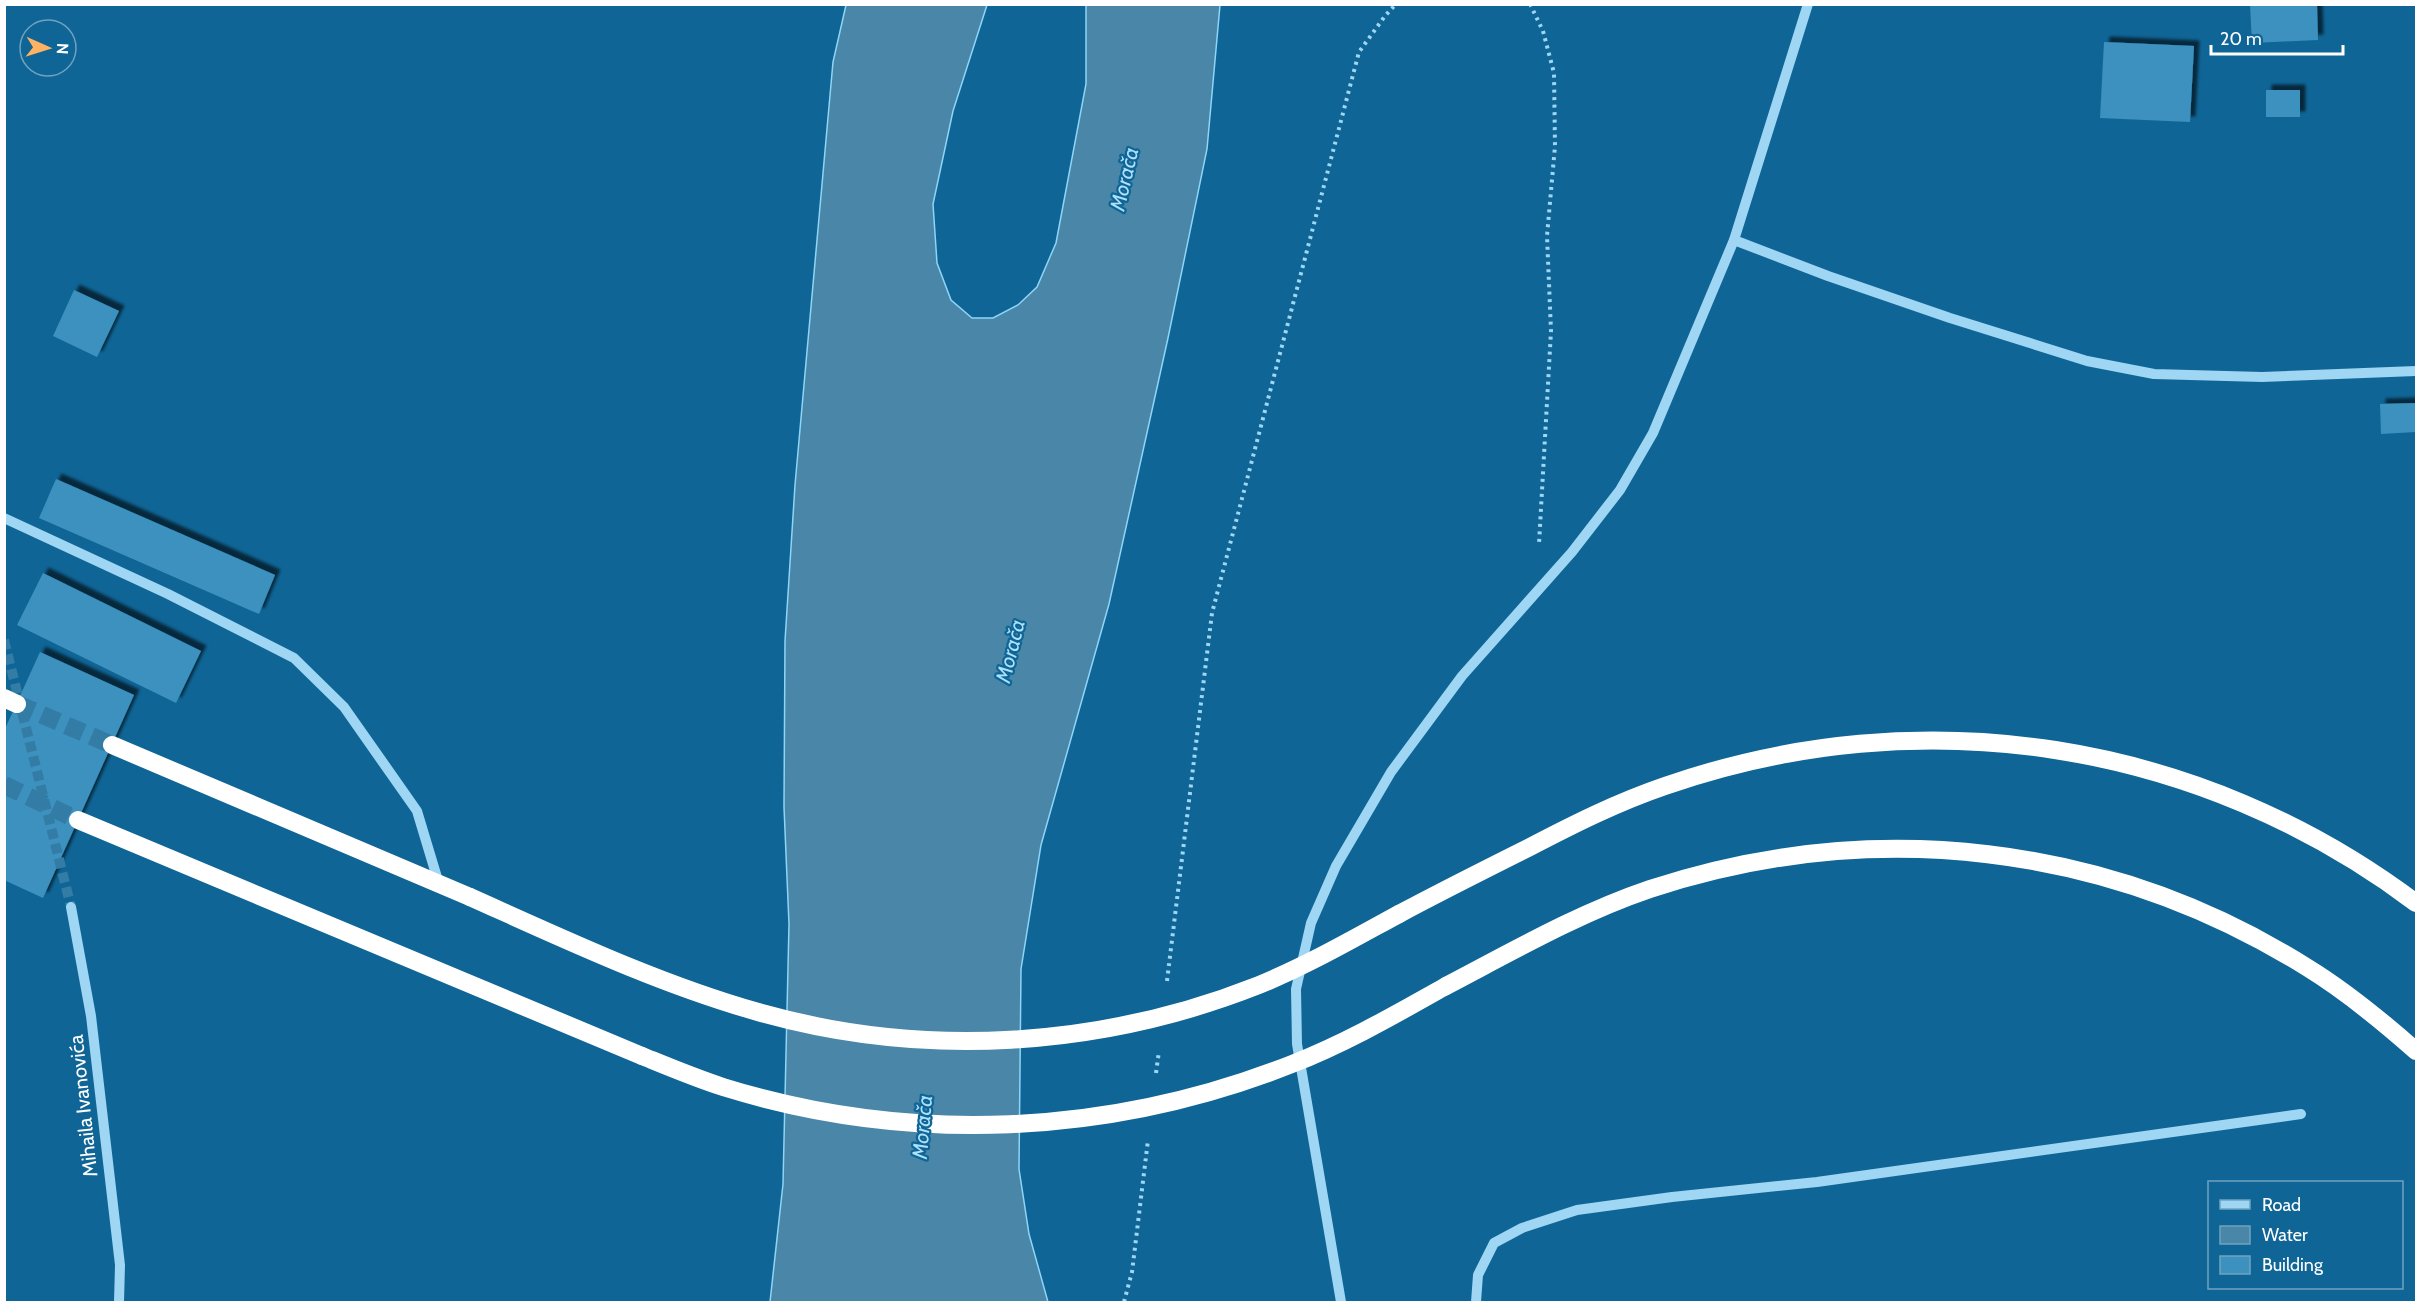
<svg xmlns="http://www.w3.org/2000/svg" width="2421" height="1307" font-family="Cabin,sans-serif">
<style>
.water{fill:#4986a8;stroke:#8fd5f8;stroke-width:1.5}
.building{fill:#3c91bf;filter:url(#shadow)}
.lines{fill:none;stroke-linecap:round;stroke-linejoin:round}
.minor-tunnel{stroke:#337ca6;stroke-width:10;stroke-dasharray:10 5;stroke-linecap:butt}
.highway-tunnel{stroke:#337ca6;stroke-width:18;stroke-dasharray:18 9;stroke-linecap:butt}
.path{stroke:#9ed6f4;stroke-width:4;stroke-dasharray:3 4.5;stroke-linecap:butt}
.minor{stroke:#9ed6f4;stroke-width:10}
.highway{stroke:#fff;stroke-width:18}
.highway-bridge{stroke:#fff;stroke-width:18}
.labels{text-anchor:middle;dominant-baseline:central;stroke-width:4.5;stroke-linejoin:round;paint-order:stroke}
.street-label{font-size:20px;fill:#fff;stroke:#0f6596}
.water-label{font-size:21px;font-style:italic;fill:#aee1fb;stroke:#0f6596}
</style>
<defs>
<filter id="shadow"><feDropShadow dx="5.5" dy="-5.5" stdDeviation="1.5" flood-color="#0009"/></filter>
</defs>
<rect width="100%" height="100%" fill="#0f6596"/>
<polygon class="water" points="846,5 987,5 953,111 933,204 937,263 951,300 972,318 993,318 1018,305 1037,287 1056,243 1086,84 1086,5 1220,5 1207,149 1168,338 1109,604 1041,845 1021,969 1019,1169 1029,1234 1048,1302 770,1302 783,1184 789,924 784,807 785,641 795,485 833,62"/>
<g class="building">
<polygon points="2250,4 2317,4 2318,40 2252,43"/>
<polygon points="2104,42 2194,46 2190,122 2100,118"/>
<rect x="2266" y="90" width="34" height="27"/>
<polygon points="74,290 119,311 97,357 53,336"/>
<polygon points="2416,403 2416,432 2381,434 2380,404"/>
<polygon points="56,479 275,575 259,614 39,518"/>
<polygon points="43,573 201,651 176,703 17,625"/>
<polygon points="40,652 134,695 43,898 4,880 4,731"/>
</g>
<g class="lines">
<polyline class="minor-tunnel" points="4,640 71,907"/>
<g class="highway-tunnel">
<polyline points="17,704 112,745"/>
<polyline points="4,785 78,820"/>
</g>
<g class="path">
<polyline points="1530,4 1543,31 1554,73 1555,146 1547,236 1551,331 1539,544"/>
<polyline points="1167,981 1212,613 1359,52 1385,16 1396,4"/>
<polyline points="1156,1073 1159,1051"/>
<polyline points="1124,1302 1132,1272 1148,1140"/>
</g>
<g class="minor">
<polyline points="1734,240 1828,276 1950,318 2087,361 2154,374 2262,377 2416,371"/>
<polyline points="4,518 168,594 294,658 344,707 417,811 439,884"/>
<polyline points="71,907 91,1016 120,1265 119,1302"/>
<polyline points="1341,1302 1297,1044 1296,989 1311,923 1336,866 1391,772 1462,676 1572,552 1620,490 1653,433 1734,240 1808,4"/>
<polyline points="1476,1302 1478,1275 1494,1243 1522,1228 1577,1210 1672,1197 1817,1182 2301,1114"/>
</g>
<g class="highway">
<polyline points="4,698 17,704"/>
<polyline points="112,745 470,897"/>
<polyline points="78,820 642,1056"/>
<path d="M 1399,914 C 1442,891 1486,869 1530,847 C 1574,824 1618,802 1665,786 C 1921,697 2199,740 2416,903"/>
<path d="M 1446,986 C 1513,951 1579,913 1650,889 C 1873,816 2109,843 2308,968 C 2347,992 2382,1021 2416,1051"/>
</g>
<g class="highway-bridge">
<path d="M 470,897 C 564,939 659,984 758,1012 C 923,1059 1100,1048 1259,985 C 1308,965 1353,939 1399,914"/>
<path d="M 642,1056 C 669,1067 695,1078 723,1087 C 910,1145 1110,1136 1292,1064 C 1346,1043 1396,1014 1446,986"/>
</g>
</g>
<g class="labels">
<g class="street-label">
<text transform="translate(83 1106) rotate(-96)">Mihaila Ivanovića</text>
</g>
<g class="water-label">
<text transform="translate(1124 179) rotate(-77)">Morača</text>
<text transform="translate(1010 651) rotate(-76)">Morača</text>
<text transform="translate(922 1127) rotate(-85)">Morača</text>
</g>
</g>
<rect width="2421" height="1307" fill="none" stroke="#ffffff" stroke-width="12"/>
<rect x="2208" y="1181" width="195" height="108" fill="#0f6596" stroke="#6fa3c0" stroke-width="1.5"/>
<rect x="2220" y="1200" width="30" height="9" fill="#9ed6f4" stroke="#6fa3c0" stroke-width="1.5"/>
<text x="2262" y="1211" font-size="18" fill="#ffffff">Road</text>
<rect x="2220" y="1226" width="30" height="18" fill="#4986a8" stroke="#6fa3c0" stroke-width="1.5"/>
<text x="2262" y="1241" font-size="18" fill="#ffffff">Water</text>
<rect x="2220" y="1256" width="30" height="18" fill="#3c91bf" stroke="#6fa3c0" stroke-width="1.5"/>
<text x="2262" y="1271" font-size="18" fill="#ffffff">Building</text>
<g transform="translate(48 48) rotate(93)"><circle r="28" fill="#0f6596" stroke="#6fa3c0" stroke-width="1.5"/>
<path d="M0-4.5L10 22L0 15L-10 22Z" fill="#ffb261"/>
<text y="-9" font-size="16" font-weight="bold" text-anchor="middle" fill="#ffffff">N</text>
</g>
<path d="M2211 45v9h132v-9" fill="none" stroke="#ffffff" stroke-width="3"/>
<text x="2220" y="45" font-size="18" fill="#ffffff" stroke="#0f6596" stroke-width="4.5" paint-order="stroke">20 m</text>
</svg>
